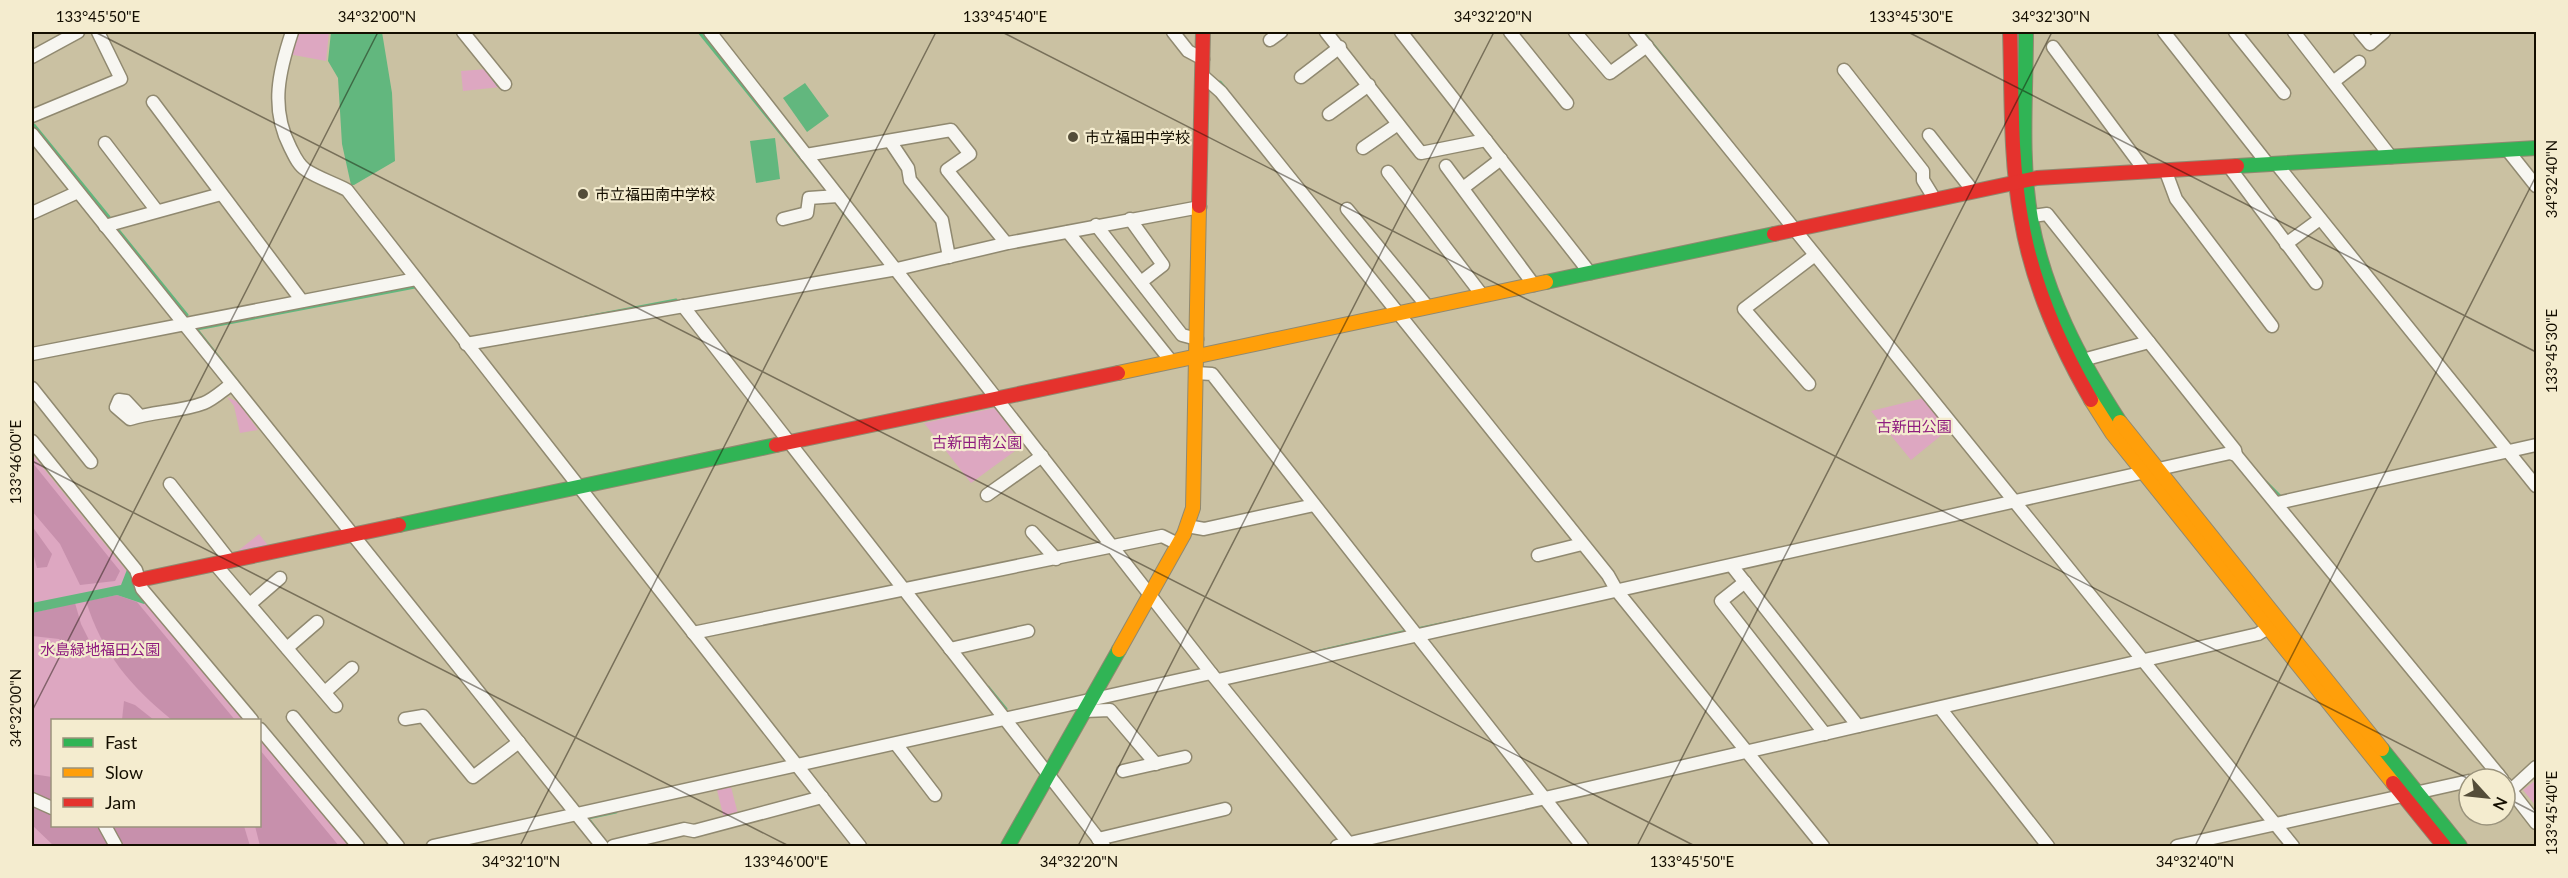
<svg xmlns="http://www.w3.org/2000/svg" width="2568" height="878" font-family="Lato,'Noto Sans JP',sans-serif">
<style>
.green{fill:#dda7c1}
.forest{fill:#c790ac}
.water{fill:#62b77e}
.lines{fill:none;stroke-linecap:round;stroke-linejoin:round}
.stream{stroke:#62b77e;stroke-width:3}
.street-casing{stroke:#908970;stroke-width:15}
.fast-casing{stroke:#908970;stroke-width:16}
.slow-casing{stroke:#908970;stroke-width:16}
.jam-casing{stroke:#908970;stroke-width:16}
.street{stroke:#f7f6f1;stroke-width:12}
.fast{stroke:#30b455;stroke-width:14}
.slow{stroke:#ff9f0a;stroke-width:14}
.jam{stroke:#e5322d;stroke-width:14}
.ticks{fill:none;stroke:#140e00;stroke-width:1.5;stroke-opacity:0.45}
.poi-dot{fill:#544d39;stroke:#f4eccf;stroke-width:2}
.labels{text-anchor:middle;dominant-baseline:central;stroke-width:4.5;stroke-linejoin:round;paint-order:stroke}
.poi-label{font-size:15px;fill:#140e00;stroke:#f4eccf;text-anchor:start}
.park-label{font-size:15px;fill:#8f1d7f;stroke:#f4eccf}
.neatline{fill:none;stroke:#140e00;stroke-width:2}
.ticks-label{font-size:15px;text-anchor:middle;fill:#140e00}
</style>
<rect width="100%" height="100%" fill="#cac1a2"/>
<g class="green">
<polygon points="295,32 329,32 326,61 288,54"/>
<polygon points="487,69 501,87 463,91 461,71"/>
<polygon points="227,397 238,402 258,430 240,433 234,406"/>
<polygon points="1924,398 1949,429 1911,460 1871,411"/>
<polygon points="995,408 1023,445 971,483 924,423"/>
<polygon points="32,454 247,720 52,720 52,826 260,826 260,736 349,846 32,846"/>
<polygon points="259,534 270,548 234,554"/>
<polygon points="2536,780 2536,806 2523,790"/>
<polygon points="731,787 738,814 724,818 717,790"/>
</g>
<g class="forest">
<polygon points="32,462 120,571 115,581 80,585 60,544 32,511"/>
<polygon points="32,526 52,554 47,567 37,568 32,549"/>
<path d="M 117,595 L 137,602 L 235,720 L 172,720 C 131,687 102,653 86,601 Z"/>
<polygon points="75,603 81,624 95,652 70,649 59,639 32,636 32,613"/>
<polygon points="124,701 135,705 154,720 122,720"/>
<polygon points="260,750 339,846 260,846 255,826 260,826"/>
<polygon points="32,774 52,777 52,805 32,796"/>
<polygon points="32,801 52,811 52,826 99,826 113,846 54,846 32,825"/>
<polygon points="110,826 244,826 250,846 120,846"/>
</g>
<g class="water">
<polygon points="331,32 382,32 392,93 395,161 354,185 351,185 342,144 338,78 328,61"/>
<polygon points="805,83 829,116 807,132 783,98"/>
<polygon points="775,138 780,179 756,183 750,141"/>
<polygon points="128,567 149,600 144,604 117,595 32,613 32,603 121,585"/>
</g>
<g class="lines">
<g class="stream">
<polyline points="699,32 816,177"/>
<polyline points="1643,32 1721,129"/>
<polyline points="492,77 498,85"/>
<polyline points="1220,82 1226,89"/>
<polyline points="34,125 109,217"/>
<polyline points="840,208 851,222"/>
<polyline points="119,231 187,315"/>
<polyline points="581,318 676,300"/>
<polyline points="197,329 415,287"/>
<polyline points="198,331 244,390"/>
<polyline points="2266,482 2280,496"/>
<polyline points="1417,629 1478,616"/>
<polyline points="1320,651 1407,631"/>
<polyline points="988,687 1006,709"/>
<polyline points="588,818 616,812"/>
<polyline points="590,821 599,833"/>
</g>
<defs>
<g id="street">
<path d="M 292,32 C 279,71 270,108 290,147 C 294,155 298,165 306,170 C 318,178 334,183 347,190 L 860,846"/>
<polyline points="463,32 505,84"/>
<polyline points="710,32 1211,673 1351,846"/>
<polyline points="1173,32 1188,51 1203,59"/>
<polyline points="1326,32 1421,153 1486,140"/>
<polyline points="1401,32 1590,273"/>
<polyline points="1510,32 1567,103"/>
<polyline points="1575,32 1610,73 1647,46"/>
<polyline points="1635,32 2293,846"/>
<polyline points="2164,32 2267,163"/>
<polyline points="2235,32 2284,93"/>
<polyline points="2294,32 2391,157"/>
<polyline points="2360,32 2370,44 2384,32"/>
<polyline points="1270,40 1281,32"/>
<polyline points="2053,47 2145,171"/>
<polyline points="32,57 78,32"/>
<polyline points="1844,70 1923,171 1923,180 1934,198"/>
<polyline points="1203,76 1221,92 1608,575 1617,591 1823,846"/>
<polyline points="1301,77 1340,47"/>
<polyline points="2333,82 2359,62"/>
<polyline points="153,102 302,301"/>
<polyline points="1329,114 1369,85"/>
<polyline points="32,116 121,79 98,32"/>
<polyline points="32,134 602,846"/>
<polyline points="1929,135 1973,191"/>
<polyline points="890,141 908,168 910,180 942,220 949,257"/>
<polyline points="105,143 157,211"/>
<polyline points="1363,148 1398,124"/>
<polyline points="2509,152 2536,186"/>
<polyline points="806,155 951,130 970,154 947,170 1006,243"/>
<polyline points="1446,166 1534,285"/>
<polyline points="2278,166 2536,486"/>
<polyline points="2230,168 2316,283"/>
<polyline points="1388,172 1482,295"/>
<polyline points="2166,172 2176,199 2272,326"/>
<polyline points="1463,188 1501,159"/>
<polyline points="1347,209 1427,306"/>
<polyline points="32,213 78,192"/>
<polyline points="2032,216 2047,214 2235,450 2236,455 2502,779"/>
<polyline points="783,219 807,213 809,198 838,196"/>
<polyline points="1130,219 1163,265 1141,282"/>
<polyline points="1096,225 1182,335 1197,339"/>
<polyline points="105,226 221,194"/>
<polyline points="1068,232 1171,361"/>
<polyline points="2286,244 2320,219"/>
<polyline points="683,306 1104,846"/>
<polyline points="466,344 897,269 1008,243 1200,207"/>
<polyline points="32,354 416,279"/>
<polyline points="2082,363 2090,358 2149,342"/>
<polyline points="1196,373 1212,374 1582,846"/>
<polyline points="1809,384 1744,309 1815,255"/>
<polyline points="32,388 91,462"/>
<path d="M 140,416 L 126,401 L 119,400 L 116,407 L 130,419 C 154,411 181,412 204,403 C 214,399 223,390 232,384"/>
<polyline points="32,441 136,570 142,589 252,720"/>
<polyline points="170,484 230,561"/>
<polyline points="987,495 1042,456"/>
<polyline points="2277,503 2536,445"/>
<polyline points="1187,526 1204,529 1314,505"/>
<polyline points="1032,532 1056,559"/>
<polyline points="1538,555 1582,544"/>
<polyline points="215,564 336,706"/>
<polyline points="1732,566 1858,726"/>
<polyline points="1745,582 1721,601 1825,734"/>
<polyline points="250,604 280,578"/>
<polyline points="693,633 1162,536 1178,544"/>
<polyline points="287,648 317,622"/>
<polyline points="950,649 1028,631"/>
<polyline points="1218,680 2230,453 2236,455"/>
<polyline points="325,692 352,668"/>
<polyline points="1940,708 2048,846"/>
<polyline points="1084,711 1110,710 1156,764"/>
<polyline points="293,717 398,846"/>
<polyline points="405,719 423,716 473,777 519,742"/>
<polyline points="260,729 358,846"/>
<polyline points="896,744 935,795"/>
<polyline points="1123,771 1185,757"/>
<polyline points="2477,779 2498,774"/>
<polyline points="2505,783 2536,823"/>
<polyline points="2511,790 2536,767"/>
<polyline points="32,799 52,808"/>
<polyline points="105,826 116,846"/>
<polyline points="1098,839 1225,809"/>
<polyline points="433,846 1211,673"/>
<polyline points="613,846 684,829 694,831 822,797"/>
<polyline points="1337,846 2258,634 2268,628"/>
<polyline points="2177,846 2469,781"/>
</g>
<g id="fast">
<path d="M 2026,32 C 2026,93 2020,158 2031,219 C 2045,294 2079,359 2120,422"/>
<polyline points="2237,166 2536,148"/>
<polyline points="1546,282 1774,234"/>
<polyline points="399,525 776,445"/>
<polyline points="2382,749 2460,846"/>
<polyline points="1008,846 1119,650"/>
</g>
<g id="slow">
<polyline points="1118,373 1546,282"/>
<polyline points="2091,400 2112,433 2393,783"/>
<polyline points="2120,422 2382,749"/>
<polyline points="1119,650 1184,534 1193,508 1199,206"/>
</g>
<g id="jam">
<path d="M 2010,32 C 2012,94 2010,157 2021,218 C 2032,283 2058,343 2091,400"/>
<polyline points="1199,206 1203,32"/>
<polyline points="1774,234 2037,178 2237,166"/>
<polyline points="776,445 1118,373"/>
<polyline points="139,580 399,525"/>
<polyline points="2393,783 2444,846"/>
</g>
</defs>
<use href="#street" class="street-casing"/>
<use href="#fast" class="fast-casing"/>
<use href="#slow" class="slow-casing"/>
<use href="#jam" class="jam-casing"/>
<use href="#street" class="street"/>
<use href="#fast" class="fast"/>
<use href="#slow" class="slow"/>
<use href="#jam" class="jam"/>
</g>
<path class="ticks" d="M 95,32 L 1695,846M 1002,32 L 2469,779M 1908,32 L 2536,352M 32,461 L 789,846M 32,711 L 378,32M 2505,797 L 2536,813M 520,846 L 936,32M 1078,846 L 1494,32M 1637,846 L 2052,32M 2195,846 L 2536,176"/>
<g class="poi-dot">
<circle cx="1073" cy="137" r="6"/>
<circle cx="583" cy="194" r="6"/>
</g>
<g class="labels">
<g class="poi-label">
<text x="1085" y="137">市立福田中学校</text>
<text x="595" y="194">市立福田南中学校</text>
</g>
<g class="park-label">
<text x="1914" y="426">古新田公園</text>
<text x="977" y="442">古新田南公園</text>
<text x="100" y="649">水島緑地福田公園</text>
</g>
</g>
<rect width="2568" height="878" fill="none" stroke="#f4eccf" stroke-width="66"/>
<rect x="51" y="719" width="210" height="108" fill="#f4eccf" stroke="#9a937c" stroke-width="1.5"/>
<rect x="63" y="738" width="30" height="9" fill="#30b455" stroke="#9a937c" stroke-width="1.5"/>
<text x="105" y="749" font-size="18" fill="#140e00">Fast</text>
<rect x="63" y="768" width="30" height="9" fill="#ff9f0a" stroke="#9a937c" stroke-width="1.5"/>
<text x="105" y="779" font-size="18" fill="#140e00">Slow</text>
<rect x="63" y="798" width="30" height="9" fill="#e5322d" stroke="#9a937c" stroke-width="1.5"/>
<text x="105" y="809" font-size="18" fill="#140e00">Jam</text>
<g transform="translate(2487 797) rotate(117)"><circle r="28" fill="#f4eccf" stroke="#9a937c" stroke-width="1.5"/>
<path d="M0-4.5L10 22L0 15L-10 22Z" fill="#544d39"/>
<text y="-9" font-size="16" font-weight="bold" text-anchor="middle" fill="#140e00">N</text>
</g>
<rect x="33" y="33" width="2502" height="812" class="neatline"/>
<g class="ticks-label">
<text x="98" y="22">133°45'50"E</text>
<text x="377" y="22">34°32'00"N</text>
<text x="1005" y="22">133°45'40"E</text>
<text x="1493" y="22">34°32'20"N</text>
<text x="1911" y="22">133°45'30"E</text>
<text x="2051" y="22">34°32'30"N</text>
<text transform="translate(2552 179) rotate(-90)" y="5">34°32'40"N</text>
<text transform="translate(2552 351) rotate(-90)" y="5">133°45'30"E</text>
<text transform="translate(16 462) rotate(-90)" y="5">133°46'00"E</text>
<text transform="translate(16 708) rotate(-90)" y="5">34°32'00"N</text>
<text transform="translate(2552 813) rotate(-90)" y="5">133°45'40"E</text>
<text x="521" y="867">34°32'10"N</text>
<text x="786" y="867">133°46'00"E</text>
<text x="1079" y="867">34°32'20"N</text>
<text x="1692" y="867">133°45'50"E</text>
<text x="2195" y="867">34°32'40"N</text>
</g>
</svg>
